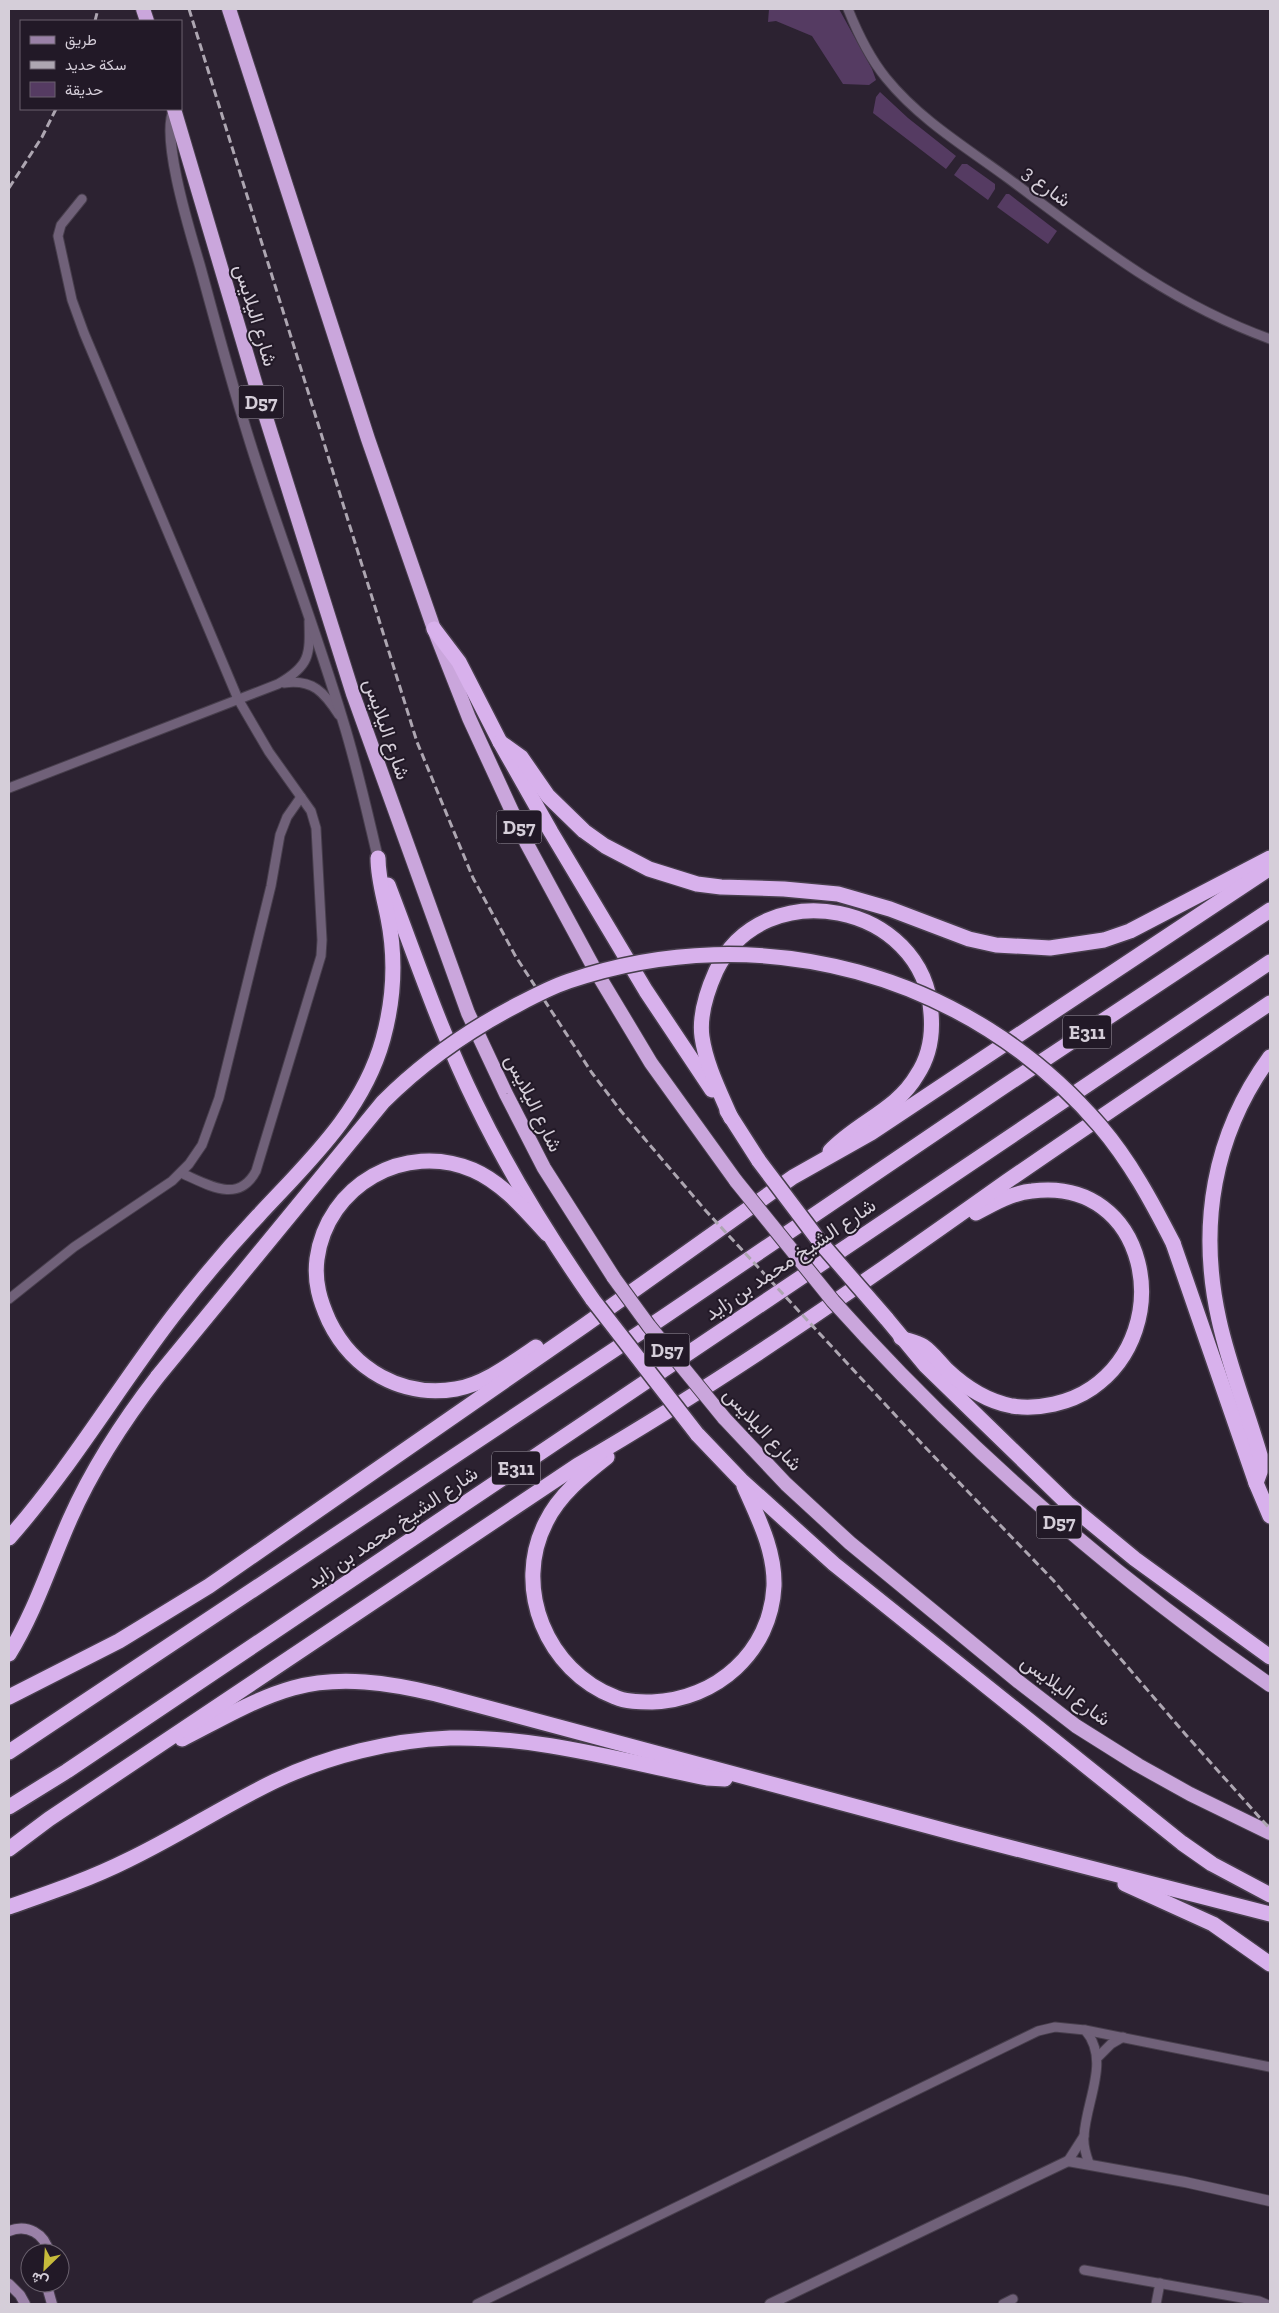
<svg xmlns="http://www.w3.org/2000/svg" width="1279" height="2313" font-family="'Zilla Slab',Vazirmatn,serif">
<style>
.green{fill:#553b62}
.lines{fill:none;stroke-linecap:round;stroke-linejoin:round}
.minor-casing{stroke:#473e4c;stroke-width:11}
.tertiary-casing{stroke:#473e4c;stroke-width:12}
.secondary-casing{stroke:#473e4c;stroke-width:12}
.trunk-casing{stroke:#473e4c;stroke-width:16}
.motorway-casing{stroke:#473e4c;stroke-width:18}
.minor{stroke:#706179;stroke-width:9}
.tertiary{stroke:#706179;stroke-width:10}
.secondary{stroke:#9a81a7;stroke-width:10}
.trunk{stroke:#caa6dc;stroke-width:14}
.motorway{stroke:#d8b1ec;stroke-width:15}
.rail{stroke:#ada6b1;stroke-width:3;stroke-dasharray:8 4;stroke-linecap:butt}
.trunk-bridge-casing{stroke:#473e4c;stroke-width:16;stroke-linecap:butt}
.motorway-bridge-casing{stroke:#473e4c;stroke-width:18;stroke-linecap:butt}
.trunk-bridge{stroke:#caa6dc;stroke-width:14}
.motorway-bridge{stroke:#d8b1ec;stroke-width:15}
.labels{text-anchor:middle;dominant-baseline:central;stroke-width:4;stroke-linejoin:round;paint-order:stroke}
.shield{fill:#221927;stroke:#9f98a4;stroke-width:1}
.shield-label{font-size:19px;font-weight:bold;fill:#d5ced9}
.street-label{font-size:20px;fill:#d5ced9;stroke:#221927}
</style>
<rect width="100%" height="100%" fill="#2c2231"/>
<g class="green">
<polygon points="769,9 839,9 872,69 876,80 869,85 843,84 812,36 776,21 768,22"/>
<polygon points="880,92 908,118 956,156 946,169 873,113 876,97"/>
<polygon points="962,164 967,164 995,184 995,189 988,200 954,175"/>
<polygon points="1006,194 1009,194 1057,231 1048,244 997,207"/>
</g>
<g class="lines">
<defs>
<g id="minor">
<path d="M 848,9 C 858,34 869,57 886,78 C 920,120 967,148 1009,179 C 1095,243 1168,302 1270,339"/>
<path d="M 82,199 L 61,225 L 58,236 L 72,300 L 84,333 L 238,699 L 269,752 L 311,811 L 316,828 L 322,940 L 321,956 L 256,1171 C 238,1205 207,1184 181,1173"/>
<path d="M 284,683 C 313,679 324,692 339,715"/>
<path d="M 9,788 L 278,684 C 310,666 310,655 309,621"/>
<polyline points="9,1299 74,1247 172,1181 189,1164 202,1145 219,1098 271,886 280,835 287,817 301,797"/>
<path d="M 1085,2030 C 1111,2060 1086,2100 1084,2136 C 1083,2145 1086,2155 1089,2163"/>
<polyline points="1098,2057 1111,2044 1123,2037"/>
<polyline points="1068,2161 1084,2136"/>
<polyline points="1084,2270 1259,2301 1266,2304"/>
<polyline points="477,2304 1038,2031 1055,2027 1085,2030 1270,2067"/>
<polyline points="1003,2304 1013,2299"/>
<polyline points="1156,2304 1160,2283"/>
</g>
<g id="tertiary">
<path d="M 174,110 C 160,137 191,235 200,266 C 219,335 237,405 260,473 C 287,556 318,637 343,721 C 357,766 367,812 378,858"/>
<polyline points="770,2304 1068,2161 1185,2182 1270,2201"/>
</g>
<g id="secondary">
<path d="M 9,2231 C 27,2224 45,2233 49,2253"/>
<polyline points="46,2283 52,2304"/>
<polyline points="9,2284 20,2295 25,2304"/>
</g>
<g id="trunk">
<polyline points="143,9 147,21"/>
<polyline points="229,9 368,439 434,629 469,718 527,844 594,968 651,1063 736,1181"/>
<polyline points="174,109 257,389 353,694 468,1013 506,1094 544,1168 614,1278"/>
<path d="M 866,1337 C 988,1468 1123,1583 1270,1685"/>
<polyline points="724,1418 786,1484 850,1543 1019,1682 1076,1726 1138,1765 1190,1794 1270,1833"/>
</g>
<g id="motorway">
<polyline points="434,629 459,662 500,742 551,832 646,991 712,1090"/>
<polyline points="500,742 521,757 548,796 584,831 605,846 649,869 697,884 721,887 784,889 838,894 890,909 969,939 996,945 1050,948 1104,940 1130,931 1270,858"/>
<path d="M 388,885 C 416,958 441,1033 476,1104 C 509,1172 549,1237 593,1300"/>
<polyline points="727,1111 759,1161"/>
<path d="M 731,1118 C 720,1092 706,1065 702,1037 C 699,1015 707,991 716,971 C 763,871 925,903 931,1013 C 933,1035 929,1057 917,1075 C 897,1110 857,1122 830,1151"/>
<polyline points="1173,1243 1256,1483 1270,1516"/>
<polyline points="886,1318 925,1365 1067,1503 1135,1559 1270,1657"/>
<path d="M 901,1338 C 909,1341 916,1342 923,1346 C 932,1352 939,1362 947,1370 C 966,1388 986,1401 1012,1406 C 1039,1410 1070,1403 1092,1388 C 1178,1329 1148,1176 1032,1191 C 1012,1193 994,1203 976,1213"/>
<path d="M 536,1347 C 512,1363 485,1384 456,1389 C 402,1398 353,1370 329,1321 C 320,1301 314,1282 317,1259 C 327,1185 405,1141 473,1170 C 503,1183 526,1211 547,1234"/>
<polyline points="697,1434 741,1480 834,1564 1182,1843 1212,1864 1270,1895"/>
<path d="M 607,1457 C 584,1475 559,1495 546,1522 C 512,1588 547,1671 615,1697 C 626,1702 640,1702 652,1702 C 716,1700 771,1652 774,1586 C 775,1550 758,1518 744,1486"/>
<path d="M 1256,1483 L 1260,1472 L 1260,1455 C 1247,1410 1229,1366 1219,1320 C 1198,1226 1213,1135 1270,1057"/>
<path d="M 9,1538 C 70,1469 117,1389 173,1316 C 200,1281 228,1248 258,1216 C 308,1162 363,1112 383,1039 C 394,999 396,958 388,918 C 384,897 378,879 378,858"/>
<path d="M 9,1654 C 35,1612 50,1564 70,1519 C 93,1467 124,1420 158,1376"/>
<polyline points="9,1697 119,1641 209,1586 585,1325 793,1177 871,1133 1270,868"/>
<path d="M 182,1739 C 218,1721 254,1699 293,1688 C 340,1675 390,1683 436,1694 L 958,1834 L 1270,1914"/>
<polyline points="9,1752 662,1318 997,1091 1270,910"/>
<polyline points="9,1807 67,1771 1270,962"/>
<path d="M 9,1849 L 49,1819 L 578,1465 C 721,1382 858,1287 993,1191 C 1085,1127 1178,1065 1270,1003"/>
<polyline points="1125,1884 1213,1924 1270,1964"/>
<path d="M 9,1907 C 49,1893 90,1879 128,1860 C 178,1836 225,1805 275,1781 C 328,1756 391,1740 450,1738 C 538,1736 622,1761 707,1778 L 725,1779"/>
</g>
</defs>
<use href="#minor" class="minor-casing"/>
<use href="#tertiary" class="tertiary-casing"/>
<use href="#secondary" class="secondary-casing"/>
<use href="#trunk" class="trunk-casing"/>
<use href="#motorway" class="motorway-casing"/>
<use href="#minor" class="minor"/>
<use href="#tertiary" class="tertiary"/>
<use href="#secondary" class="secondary"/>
<use href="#trunk" class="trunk"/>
<use href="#motorway" class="motorway"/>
<g class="rail">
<polyline points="189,9 417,742 473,878 516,957 592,1073 621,1111 706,1211 923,1445 1053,1580 1186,1735 1270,1829"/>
<polyline points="95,21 98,9"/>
<polyline points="9,188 42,137 56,109"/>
</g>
<defs>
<g id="trunk-bridge">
<polyline points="736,1181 833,1301 866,1337"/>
<polyline points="614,1278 649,1326 724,1418"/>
</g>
<g id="motorway-bridge">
<polyline points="759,1161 820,1242 886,1318"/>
<polyline points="593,1300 697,1434"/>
<path d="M 158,1376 L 383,1102 C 423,1062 467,1031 517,1005 C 534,996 551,987 569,981 C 760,916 969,973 1100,1126 C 1130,1161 1152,1202 1173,1243"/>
</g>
</defs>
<use href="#trunk-bridge" class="trunk-bridge-casing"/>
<use href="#motorway-bridge" class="motorway-bridge-casing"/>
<use href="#trunk-bridge" class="trunk-bridge"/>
<use href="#motorway-bridge" class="motorway-bridge"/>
</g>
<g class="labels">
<g class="shield">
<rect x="238.5" y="385.5" width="45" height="33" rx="4"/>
<rect x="496.5" y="810.5" width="45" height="33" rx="4"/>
<rect x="1063" y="1015.5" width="48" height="33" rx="4"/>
<rect x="644.5" y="1333.5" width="45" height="33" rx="4"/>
<rect x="492" y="1451.5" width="48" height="33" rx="4"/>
<rect x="1036.5" y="1505.5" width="45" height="33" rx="4"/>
</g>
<g class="shield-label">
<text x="261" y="402">D57</text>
<text x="519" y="827">D57</text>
<text x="1087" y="1032">E311</text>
<text x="667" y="1350">D57</text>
<text x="516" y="1468">E311</text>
<text x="1059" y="1522">D57</text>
</g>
<g class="street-label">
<text transform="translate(1047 186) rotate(37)">شارع 3</text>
<text transform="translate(256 315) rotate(73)">شارع اليلايس</text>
<text transform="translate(387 729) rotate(71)">شارع اليلايس</text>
<text transform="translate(534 1103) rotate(64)">شارع اليلايس</text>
<text transform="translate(790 1259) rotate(-34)">شارع الشيخ محمد بن زايد</text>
<text transform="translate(763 1429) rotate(47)">شارع اليلايس</text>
<text transform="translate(392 1527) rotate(-34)">شارع الشيخ محمد بن زايد</text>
<text transform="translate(1066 1690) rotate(36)">شارع اليلايس</text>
</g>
</g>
<rect width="1279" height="2313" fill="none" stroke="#d5ced9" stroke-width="20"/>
<rect x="20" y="20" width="162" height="90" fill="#221927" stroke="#6a616e"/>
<rect x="30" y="36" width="25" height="8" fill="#9a81a7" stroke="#6a616e"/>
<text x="65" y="45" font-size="15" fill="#d5ced9">طريق</text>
<rect x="30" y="61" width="25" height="8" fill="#ada6b1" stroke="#6a616e"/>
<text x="65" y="70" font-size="15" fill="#d5ced9">سكة حديد</text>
<rect x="30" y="82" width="25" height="15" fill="#553b62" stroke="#6a616e"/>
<text x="65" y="95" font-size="15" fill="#d5ced9">حديقة</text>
<g transform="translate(45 2268) rotate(205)"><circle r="24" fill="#221927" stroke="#6a616e"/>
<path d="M0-4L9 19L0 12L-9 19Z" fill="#c7bb3b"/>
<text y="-8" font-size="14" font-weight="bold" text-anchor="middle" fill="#d5ced9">ش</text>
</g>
</svg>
